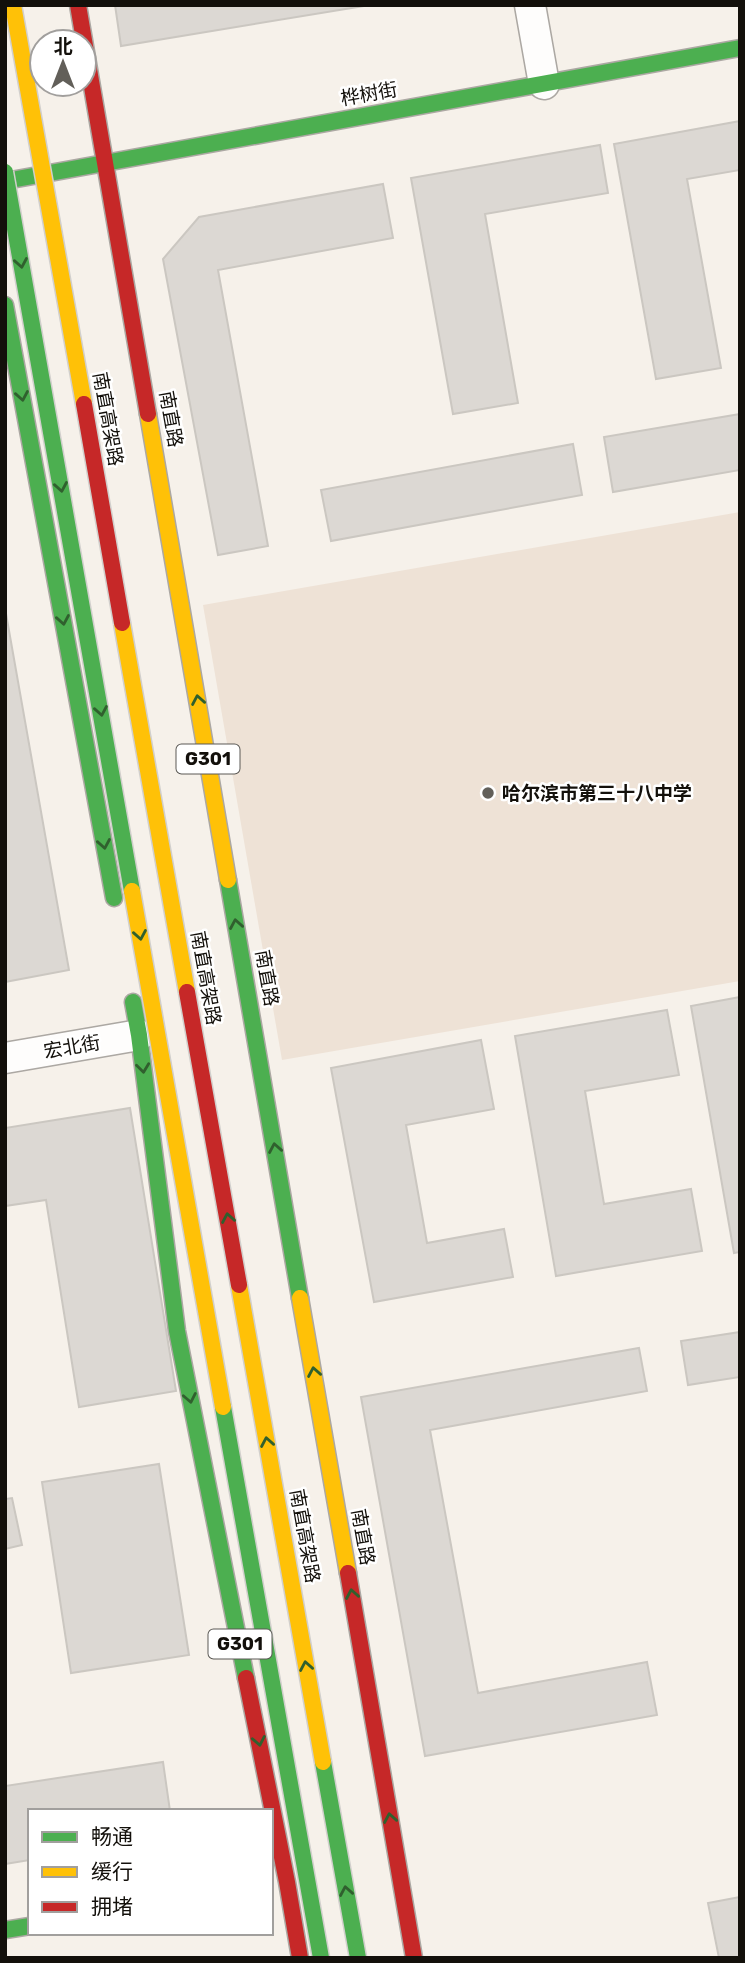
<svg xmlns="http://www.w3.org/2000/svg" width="745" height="1963" font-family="Rubik,'Noto Sans SC',sans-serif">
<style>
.education{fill:#eee2d6}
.building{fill:#dcd8d3;stroke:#cbc7c1;stroke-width:2}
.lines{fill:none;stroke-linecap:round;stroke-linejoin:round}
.street-casing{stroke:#aca8a3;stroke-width:33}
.fast-casing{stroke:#aca8a3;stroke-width:19}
.slow-casing{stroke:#aca8a3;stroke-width:19}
.jam-casing{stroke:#aca8a3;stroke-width:19}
.street{stroke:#fefdfc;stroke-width:30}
.fast{stroke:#4caf50;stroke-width:16}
.slow{stroke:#ffc107;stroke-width:16}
.jam{stroke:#c62828;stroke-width:16}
.fast-bridge-casing{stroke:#d1cfcc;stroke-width:19;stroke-linecap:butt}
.slow-bridge-casing{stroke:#d1cfcc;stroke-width:19;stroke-linecap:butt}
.jam-bridge-casing{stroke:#d1cfcc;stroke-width:19;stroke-linecap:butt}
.fast-bridge{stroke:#4caf50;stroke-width:16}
.slow-bridge{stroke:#ffc107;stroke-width:16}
.jam-bridge{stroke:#c62828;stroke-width:16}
.oneway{stroke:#30602e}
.poi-dot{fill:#625f59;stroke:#fff;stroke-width:2.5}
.labels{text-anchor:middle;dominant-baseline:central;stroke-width:5;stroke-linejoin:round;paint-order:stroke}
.shield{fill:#fff;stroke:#5a5854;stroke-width:2}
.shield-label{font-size:18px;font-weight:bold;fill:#13100b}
.street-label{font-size:19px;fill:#13100b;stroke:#fff}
.poi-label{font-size:19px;font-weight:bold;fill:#13100b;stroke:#fff;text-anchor:start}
</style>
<rect width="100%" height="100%" fill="#f6f1ea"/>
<polygon class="education" points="740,512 740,981 282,1060 203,605"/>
<g class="building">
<polygon points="115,5 370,5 121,46"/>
<polygon points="740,121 740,170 687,179 721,368 656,379 614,144"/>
<polygon points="600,145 608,193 485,214 518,403 453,414 411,178"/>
<polygon points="383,184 393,238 218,270 268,546 218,555 163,259 199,217"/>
<polygon points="740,414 740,470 613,492 604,437"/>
<polygon points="573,444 582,495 331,541 321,490"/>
<polygon points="5,608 69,970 5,982"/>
<polygon points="740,997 740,1252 734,1253 691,1006"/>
<polygon points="667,1010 679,1075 585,1091 604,1204 691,1189 702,1251 556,1276 515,1036"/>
<polygon points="481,1040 494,1109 406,1125 427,1243 504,1229 513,1277 374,1302 331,1068"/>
<polygon points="130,1108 176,1391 79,1407 46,1200 5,1206 5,1128"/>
<polygon points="740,1332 740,1377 688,1385 681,1341"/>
<polygon points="639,1348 647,1391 430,1430 478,1693 647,1662 657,1715 425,1756 361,1397"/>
<polygon points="159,1464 189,1655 71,1673 42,1482"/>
<polygon points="12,1498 22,1545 5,1549 5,1499"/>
<polygon points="163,1762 170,1811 30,1811 30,1860 5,1864 5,1786"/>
<polygon points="740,1897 740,1958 719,1958 708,1903"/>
</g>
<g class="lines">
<defs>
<g id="street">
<polyline points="530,5 544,84"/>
<polyline points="5,1058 139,1035"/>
</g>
<g id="fast">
<polyline points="11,180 740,48"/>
<polyline points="5,305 114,898"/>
<polyline points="228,880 300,1298"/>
<polyline points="133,1002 139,1035 177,1331 246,1678"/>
<polyline points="5,1930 30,1926"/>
</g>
<g id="slow">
<polyline points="148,414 228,880"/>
<polyline points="300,1298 348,1573"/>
</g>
<g id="jam">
<polyline points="78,5 148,414"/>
<polyline points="348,1573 414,1958"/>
<polyline points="246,1678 287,1882 300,1958"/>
</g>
</defs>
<use href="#street" class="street-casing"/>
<use href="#fast" class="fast-casing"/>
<use href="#slow" class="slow-casing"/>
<use href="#jam" class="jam-casing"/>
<use href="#street" class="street"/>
<use href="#fast" class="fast"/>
<use href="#slow" class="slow"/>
<use href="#jam" class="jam"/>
<defs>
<g id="fast-bridge">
<polyline points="5,172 132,891"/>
<polyline points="223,1407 321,1958"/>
<polyline points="323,1762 358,1958"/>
</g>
<g id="slow-bridge">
<polyline points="13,5 84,404"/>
<polyline points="122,623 187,992"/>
<polyline points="132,891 223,1407"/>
<polyline points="239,1285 323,1762"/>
</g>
<g id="jam-bridge">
<polyline points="84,404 122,623"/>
<polyline points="187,992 239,1285"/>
</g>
</defs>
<use href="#fast-bridge" class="fast-bridge-casing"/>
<use href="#slow-bridge" class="slow-bridge-casing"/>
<use href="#jam-bridge" class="jam-bridge-casing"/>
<use href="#fast-bridge" class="fast-bridge"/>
<use href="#slow-bridge" class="slow-bridge"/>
<use href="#jam-bridge" class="jam-bridge"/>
</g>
<defs><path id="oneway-chevron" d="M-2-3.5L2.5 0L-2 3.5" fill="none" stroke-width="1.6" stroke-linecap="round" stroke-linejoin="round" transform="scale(1.75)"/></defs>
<g class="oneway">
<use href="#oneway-chevron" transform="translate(21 263) rotate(80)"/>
<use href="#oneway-chevron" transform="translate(22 396) rotate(80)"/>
<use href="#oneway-chevron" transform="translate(61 487) rotate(80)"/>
<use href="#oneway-chevron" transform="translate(63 620) rotate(80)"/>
<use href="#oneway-chevron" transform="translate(198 700) rotate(-100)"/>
<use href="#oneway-chevron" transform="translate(101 711) rotate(80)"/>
<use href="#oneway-chevron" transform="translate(104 844) rotate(80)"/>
<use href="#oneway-chevron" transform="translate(236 924) rotate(-100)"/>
<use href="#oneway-chevron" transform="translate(140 935) rotate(80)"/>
<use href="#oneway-chevron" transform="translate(143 1068) rotate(83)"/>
<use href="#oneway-chevron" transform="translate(275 1148) rotate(-100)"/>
<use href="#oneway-chevron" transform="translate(228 1218) rotate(-100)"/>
<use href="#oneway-chevron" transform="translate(314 1372) rotate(-100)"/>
<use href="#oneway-chevron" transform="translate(190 1398) rotate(79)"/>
<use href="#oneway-chevron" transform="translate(267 1442) rotate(-100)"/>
<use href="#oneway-chevron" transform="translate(352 1594) rotate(-100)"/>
<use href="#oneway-chevron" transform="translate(306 1666) rotate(-100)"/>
<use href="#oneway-chevron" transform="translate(259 1741) rotate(79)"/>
<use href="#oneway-chevron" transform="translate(390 1818) rotate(-100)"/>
<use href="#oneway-chevron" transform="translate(346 1891) rotate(-100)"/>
</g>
<circle class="poi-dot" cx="488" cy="793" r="7"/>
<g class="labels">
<g class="shield">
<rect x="176.5" y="744.5" width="63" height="29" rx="5"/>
<rect x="208.5" y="1629.5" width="63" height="29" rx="5"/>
</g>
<g class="shield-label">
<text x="208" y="759">G301</text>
<text x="240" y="1644">G301</text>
</g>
<g class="street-label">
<text transform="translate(369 94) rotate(-10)">桦树街</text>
<text transform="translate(108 419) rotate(80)">南直高架路</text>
<text transform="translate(171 419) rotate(80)">南直路</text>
<text transform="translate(206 978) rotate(80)">南直高架路</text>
<text transform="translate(267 978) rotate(80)">南直路</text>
<text transform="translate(72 1047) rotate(-10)">宏北街</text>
<text transform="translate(305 1536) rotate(80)">南直高架路</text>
<text transform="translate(363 1537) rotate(80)">南直路</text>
</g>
<g class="poi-label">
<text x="502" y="793">哈尔滨市第三十八中学</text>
</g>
</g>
<rect width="745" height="1963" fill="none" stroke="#13100b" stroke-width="14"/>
<rect x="28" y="1809" width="245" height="126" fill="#ffffff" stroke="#a19f9d" stroke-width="2"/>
<rect x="42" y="1832" width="35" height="10" fill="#4caf50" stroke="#a19f9d" stroke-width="2"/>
<text x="91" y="1844" font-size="21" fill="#13100b">畅通</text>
<rect x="42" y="1867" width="35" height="10" fill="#ffc107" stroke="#a19f9d" stroke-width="2"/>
<text x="91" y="1879" font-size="21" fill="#13100b">缓行</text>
<rect x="42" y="1902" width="35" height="10" fill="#c62828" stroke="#a19f9d" stroke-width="2"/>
<text x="91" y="1914" font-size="21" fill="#13100b">拥堵</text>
<g transform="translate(63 63)"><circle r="33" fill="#ffffff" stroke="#a19f9d" stroke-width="2"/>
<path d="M0-5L12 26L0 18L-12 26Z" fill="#625f59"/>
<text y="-10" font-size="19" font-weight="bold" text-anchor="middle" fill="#13100b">北</text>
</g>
</svg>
